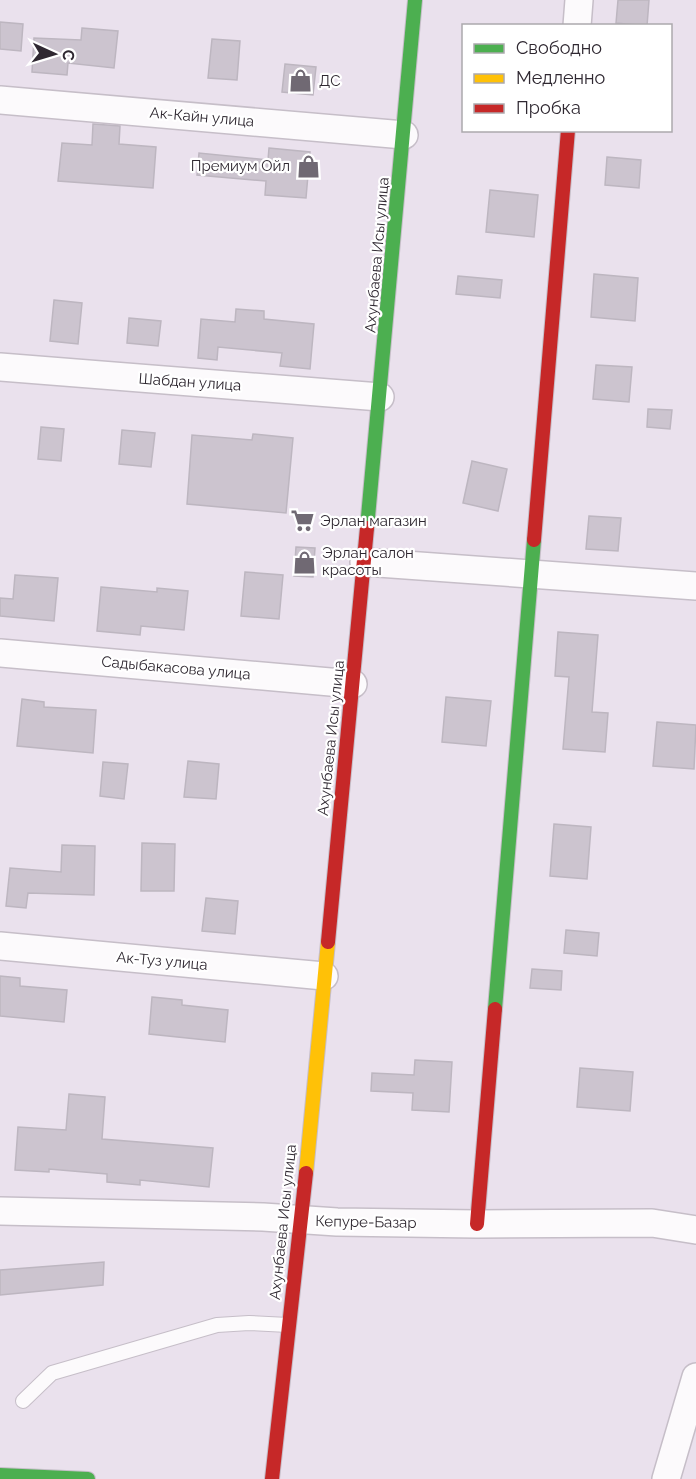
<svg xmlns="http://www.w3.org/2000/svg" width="696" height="1479" font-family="Raleway,sans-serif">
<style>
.building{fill:#ccc4cf;stroke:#bdb6c0;stroke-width:1.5}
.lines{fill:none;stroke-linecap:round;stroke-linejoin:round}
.lane-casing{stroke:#c6bec8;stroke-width:16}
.street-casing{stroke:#c6bec8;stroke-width:30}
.fast-casing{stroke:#c6bec8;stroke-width:16}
.slow-casing{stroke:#c6bec8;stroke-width:16}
.jam-casing{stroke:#c6bec8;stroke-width:16}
.lane{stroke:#fcfafc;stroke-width:14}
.street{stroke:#fcfafc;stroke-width:27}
.fast{stroke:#4caf50;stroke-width:14}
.slow{stroke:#ffc107;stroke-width:14}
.jam{stroke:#c62828;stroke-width:14}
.labels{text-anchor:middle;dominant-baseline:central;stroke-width:4.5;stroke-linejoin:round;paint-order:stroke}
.poi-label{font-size:15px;fill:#2f2831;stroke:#fff;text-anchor:start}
.street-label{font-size:15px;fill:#2f2831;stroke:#fff}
</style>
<rect width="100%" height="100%" fill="#eae1ed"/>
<g class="building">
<polygon points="618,0 649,0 647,26 616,23"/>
<polygon points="0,22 23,24 21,51 0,49"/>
<polygon points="82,28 118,31 114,68 68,63 67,75 32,72 34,38 81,40"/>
<polygon points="212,39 240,41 237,80 208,78"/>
<polygon points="285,64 316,67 313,95 282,92"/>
<polygon points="93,124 120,126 119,144 156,147 153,188 58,181 62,143 92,145"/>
<polygon points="269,148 310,152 306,198 265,195 266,181 197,175 199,153 268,160"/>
<polygon points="607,157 641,160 639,188 605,185"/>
<polygon points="490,190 538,195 534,237 486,232"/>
<polygon points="594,274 638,278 635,321 591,317"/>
<polygon points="458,276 502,280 500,298 456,294"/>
<polygon points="54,300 82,303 78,344 50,341"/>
<polygon points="236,309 264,311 264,319 314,324 310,369 280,366 282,353 218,347 217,360 198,358 201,319 235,322"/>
<polygon points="129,318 161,321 158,346 127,343"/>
<polygon points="596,365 632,367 629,402 593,399"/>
<polygon points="648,409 672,410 670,429 647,427"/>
<polygon points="41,427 64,429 61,461 38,459"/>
<polygon points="122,430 155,433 151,467 119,464"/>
<polygon points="253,434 293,438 286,513 187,504 192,435 252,440"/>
<polygon points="472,461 507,469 498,511 463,503"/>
<polygon points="589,516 621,518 618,551 586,549"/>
<polygon points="296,547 315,548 313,577 294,576"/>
<polygon points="245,572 283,575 279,619 241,616"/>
<polygon points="15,575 58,578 54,621 0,616 0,598 13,599"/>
<polygon points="101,587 157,592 157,588 188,591 184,630 141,626 140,635 97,631"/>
<polygon points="558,632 598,635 592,712 608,713 605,752 563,749 569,677 555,676"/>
<polygon points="446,697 491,701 486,746 442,742"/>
<polygon points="22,699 44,702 44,707 96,710 93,753 17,746"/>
<polygon points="657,722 696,725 694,769 653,766"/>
<polygon points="188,761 219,764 216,799 184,797"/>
<polygon points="103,762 128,764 124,799 100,796"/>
<polygon points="554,824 591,827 587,879 550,876"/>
<polygon points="142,843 175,844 174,891 141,891"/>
<polygon points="62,845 95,846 94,895 28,893 26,908 6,906 10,868 61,872"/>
<polygon points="206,898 238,901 235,934 202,931"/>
<polygon points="566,930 599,933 597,956 564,953"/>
<polygon points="532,969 562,971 561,990 530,988"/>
<polygon points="0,976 20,978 20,986 67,990 64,1022 0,1016"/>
<polygon points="152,997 182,1000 182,1005 228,1010 225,1042 149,1034"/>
<polygon points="415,1060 452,1062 449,1112 412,1110 413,1093 371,1091 372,1073 414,1075"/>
<polygon points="580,1068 633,1072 630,1111 577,1107"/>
<polygon points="69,1094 105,1097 102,1139 213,1148 209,1187 140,1180 140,1185 107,1182 107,1174 49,1169 49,1172 15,1170 18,1127 66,1130"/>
<polygon points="104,1262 103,1285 0,1295 0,1270"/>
</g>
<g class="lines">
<defs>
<polyline id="lane" points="23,1401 52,1373 217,1325 249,1323 288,1325"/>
<g id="street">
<polyline points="577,26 579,0"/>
<polyline points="0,100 404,135"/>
<polyline points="0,367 380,397"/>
<polyline points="364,562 696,586"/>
<polyline points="0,653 353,684"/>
<polyline points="0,946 324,976"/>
<polyline points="0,1211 263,1217 337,1222 477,1224 652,1223 696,1230"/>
<polyline points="666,1479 696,1377"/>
</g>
<g id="fast">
<polyline points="367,528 415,0"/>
<polyline points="495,1009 534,540"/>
<polyline points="0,1475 88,1479"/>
</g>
<polyline id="slow" points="306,1173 328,942"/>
<g id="jam">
<polyline points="534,540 568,130"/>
<polyline points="328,942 367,528"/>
<polyline points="477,1224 495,1009"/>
<polyline points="272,1479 306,1173"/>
</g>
</defs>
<use href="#lane" class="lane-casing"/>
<use href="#street" class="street-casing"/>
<use href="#fast" class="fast-casing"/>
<use href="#slow" class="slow-casing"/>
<use href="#jam" class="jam-casing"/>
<use href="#lane" class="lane"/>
<use href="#street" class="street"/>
<use href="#fast" class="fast"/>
<use href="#slow" class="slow"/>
<use href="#jam" class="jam"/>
</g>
<defs>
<symbol id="shop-bare" viewBox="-9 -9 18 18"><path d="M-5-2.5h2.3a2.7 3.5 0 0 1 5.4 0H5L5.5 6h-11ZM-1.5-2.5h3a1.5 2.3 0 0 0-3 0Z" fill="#706973" stroke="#fff" stroke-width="2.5" paint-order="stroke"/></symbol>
<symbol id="supermarket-bare" viewBox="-9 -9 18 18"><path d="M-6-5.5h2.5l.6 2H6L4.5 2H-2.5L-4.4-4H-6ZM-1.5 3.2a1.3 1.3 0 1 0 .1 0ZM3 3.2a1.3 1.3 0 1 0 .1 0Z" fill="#706973" stroke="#fff" stroke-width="2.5" paint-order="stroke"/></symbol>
</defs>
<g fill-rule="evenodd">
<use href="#shop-bare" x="284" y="64" width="33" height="33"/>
<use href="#shop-bare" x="292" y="150" width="33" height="33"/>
<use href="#supermarket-bare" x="286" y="504" width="33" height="33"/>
<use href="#shop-bare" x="288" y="546" width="33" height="33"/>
</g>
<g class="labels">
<g class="poi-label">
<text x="319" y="81">ДС</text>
<text x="290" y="166" text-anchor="end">Премиум Ойл</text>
<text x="320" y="521">Эрлан магазин</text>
<text x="322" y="553">Эрлан салон<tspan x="322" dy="17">красоты</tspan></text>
</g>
<g class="street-label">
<text transform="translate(202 117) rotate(5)">Ак-Кайн улица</text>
<text transform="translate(377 255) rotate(-85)">Ахунбаева Исы улица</text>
<text transform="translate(190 382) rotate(4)">Шабдан улица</text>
<text transform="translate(176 668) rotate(5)">Садыбакасова улица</text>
<text transform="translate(331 738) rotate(-84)">Ахунбаева Исы улица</text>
<text transform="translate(162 961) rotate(5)">Ак-Туз улица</text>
<text transform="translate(283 1222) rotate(-84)">Ахунбаева Исы улица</text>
<text transform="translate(366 1222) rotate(1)">Кепуре-Базар</text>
</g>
</g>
<rect x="462" y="24" width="210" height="108" fill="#ffffff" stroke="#aca9ad" stroke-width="1.5"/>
<rect x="474" y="44" width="30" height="9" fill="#4caf50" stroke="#aca9ad" stroke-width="1.5"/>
<text x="516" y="54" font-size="18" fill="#2f2831">Свободно</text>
<rect x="474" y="74" width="30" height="9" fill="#ffc107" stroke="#aca9ad" stroke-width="1.5"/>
<text x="516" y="84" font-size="18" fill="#2f2831">Медленно</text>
<rect x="474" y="104" width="30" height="9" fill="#c62828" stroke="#aca9ad" stroke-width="1.5"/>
<text x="516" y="114" font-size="18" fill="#2f2831">Пробка</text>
<g transform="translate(54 54) rotate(94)" stroke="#ffffff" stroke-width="4.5" paint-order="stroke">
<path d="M0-4.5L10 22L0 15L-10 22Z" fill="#2f2831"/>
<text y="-9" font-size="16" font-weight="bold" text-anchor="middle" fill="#2f2831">С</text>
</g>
</svg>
